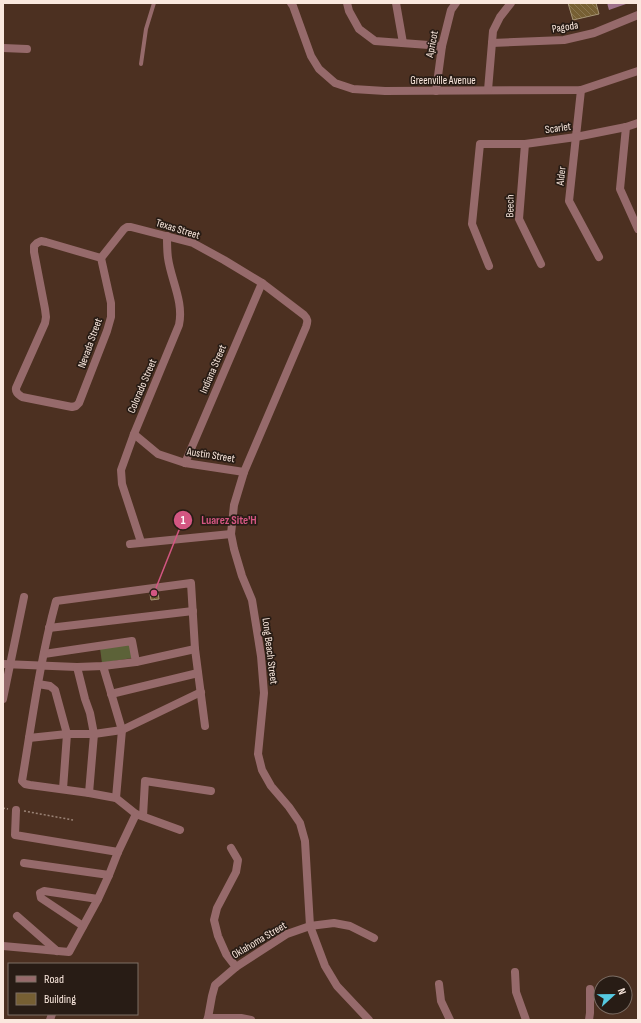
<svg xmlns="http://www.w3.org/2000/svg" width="641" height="1023" font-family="'Sofia Sans Condensed',sans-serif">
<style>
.pitch{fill:#5c6238}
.water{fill:url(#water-ripples)}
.building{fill:url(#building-back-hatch);stroke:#a69576}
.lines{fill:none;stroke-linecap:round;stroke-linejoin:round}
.path{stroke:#9a8376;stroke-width:1.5;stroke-dasharray:2 2;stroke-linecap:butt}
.service{stroke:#966a6b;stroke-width:4}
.minor{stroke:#966a6b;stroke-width:8}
.labels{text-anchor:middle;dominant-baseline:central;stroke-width:3.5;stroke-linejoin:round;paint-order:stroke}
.street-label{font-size:11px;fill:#fae8de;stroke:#281c15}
.leader{fill:none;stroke:#d35682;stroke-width:1.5}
.callout-dot{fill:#d35682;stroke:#281c15;stroke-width:1.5}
.mark-label{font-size:12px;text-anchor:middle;font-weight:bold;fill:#fff}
.callout-label{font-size:12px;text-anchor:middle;font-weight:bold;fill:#d35682;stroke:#281c15;stroke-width:3.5;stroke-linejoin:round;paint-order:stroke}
</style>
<defs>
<pattern id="water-ripples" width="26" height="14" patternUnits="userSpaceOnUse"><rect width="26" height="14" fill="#9f718b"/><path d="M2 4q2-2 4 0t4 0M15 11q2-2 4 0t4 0" fill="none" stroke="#7d606e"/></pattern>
<pattern id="building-back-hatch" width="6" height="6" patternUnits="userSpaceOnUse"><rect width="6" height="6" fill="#765f33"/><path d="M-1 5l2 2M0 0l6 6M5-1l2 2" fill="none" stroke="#8a7650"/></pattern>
</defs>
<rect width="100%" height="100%" fill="#4c3021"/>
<polygon class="pitch" points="130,643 132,658 102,663 100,648"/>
<polygon class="water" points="607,3 626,3 626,4 609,10"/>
<g class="building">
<polygon points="568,3 596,3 599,14 573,20"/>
<polygon points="158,593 159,599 151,600 150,594"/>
</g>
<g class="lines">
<g class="path">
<polyline points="3,808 8,809"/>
<polyline points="24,811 73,820"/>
</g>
<polyline class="service" points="141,64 146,29 154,3"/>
<g class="minor">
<polyline points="291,3 293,6 311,56 319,69 335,83 353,89 385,91 581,90 638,71"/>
<polyline points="347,3 349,11 359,29 375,41 442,46"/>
<polyline points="396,3 403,43"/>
<polyline points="492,43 564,40 594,33 638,15"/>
<polyline points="3,48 27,49"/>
<polyline points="488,90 493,31 500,17 511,3"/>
<polyline points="581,90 569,201 599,257"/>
<polyline points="436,91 442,46 451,10 456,3"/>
<polyline points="626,127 620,189 638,229"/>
<polyline points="525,144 519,219 541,264"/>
<path d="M 41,241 L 46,242 L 101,258 L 111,303 L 111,317 L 107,331 L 79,403 L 76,406 L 72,407 L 22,397 C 19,395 15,393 16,388 L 45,323 L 46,317 L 45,309 L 34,252 L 34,246 L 37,243 Z"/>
<path d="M 101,258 L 124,229 L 127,227 L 131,227 L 193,243 L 224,260 L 262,283 L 304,315 C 308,319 308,321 306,327 L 244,472 L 234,505 L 231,534 L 234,549 L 242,576 L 252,600 L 261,656 L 264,693 L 258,754 L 262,770 L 271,786 L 289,807 L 300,823 L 305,841 L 310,926 L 325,966 L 337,986 L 369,1020"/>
<polyline points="489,266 472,224 480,144 525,144 576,137 626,127 638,123"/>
<polyline points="134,434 158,454 185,463 244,472"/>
<polyline points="185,463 262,283"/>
<path d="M 141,542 L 122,484 L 121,470 L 134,434 L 179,325 C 184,302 171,280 168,258 C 167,251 167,243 167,236"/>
<polyline points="130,544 231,534"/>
<polyline points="49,628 193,611"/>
<polyline points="44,654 132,641 136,662"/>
<polyline points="3,664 77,667 103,666 136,662 195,649"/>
<polyline points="103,666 122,730 116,798"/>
<polyline points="77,667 85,699 90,713 94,734 89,793"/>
<polyline points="38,684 50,686 55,690 67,734 63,789"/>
<polyline points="111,694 198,673"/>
<polyline points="3,699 24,597"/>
<polyline points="29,738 67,734 94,734 122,730 201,692"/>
<polyline points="16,810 15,835 118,852"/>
<polyline points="143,816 145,781 211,791"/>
<path d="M 180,830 L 136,814 L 116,798 L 89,793 L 30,785 L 25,784 L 22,781 C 32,721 40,660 56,601 L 191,583 L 195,649 L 205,726"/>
<polyline points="231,848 238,860 236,872 217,908 214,920 218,936 226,954 236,967"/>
<polyline points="24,863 109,875"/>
<polyline points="17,916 57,951"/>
<polyline points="83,926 41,898 40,893 44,891 98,899"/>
<polyline points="3,946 69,952 98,899 109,875 118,852 136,814"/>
<polyline points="515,972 516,992 526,1020"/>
<polyline points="439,984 441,1001 450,1020"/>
<polyline points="208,1018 212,996 215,985 236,967 287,934 310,926 334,923 350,926 374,938"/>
<polyline points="50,1020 52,1014"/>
<polyline points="207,1020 208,1018 241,1018 251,1020"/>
<polyline points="589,1020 590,1013 590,989"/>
</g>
</g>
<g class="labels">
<g class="street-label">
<text transform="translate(565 27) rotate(-9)">Pagoda</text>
<text transform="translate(432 44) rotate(-79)">Apricot</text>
<text x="443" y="80">Greenville Avenue</text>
<text transform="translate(558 128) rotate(-8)">Scarlet</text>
<text transform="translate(561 176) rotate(-84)">Alder</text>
<text transform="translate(510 206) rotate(-89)">Beech</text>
<text transform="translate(178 229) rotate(17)">Texas Street</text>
<text transform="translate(90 343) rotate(-70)">Nevada Street</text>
<text transform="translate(213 369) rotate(-67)">Indiana Street</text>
<text transform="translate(142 386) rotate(-67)">Colorado Street</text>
<text transform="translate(211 455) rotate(9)">Austin Street</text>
<text transform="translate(270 651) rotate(83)">Long Beach Street</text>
<text transform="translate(259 940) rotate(-31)">Oklahoma Street</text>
</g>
</g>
<path class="leader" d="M154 593L183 520"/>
<g class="callout-dot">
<circle cx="154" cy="593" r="4"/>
<circle cx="183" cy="520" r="10"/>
</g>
<g class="mark-label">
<text x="183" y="524">1</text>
</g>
<g class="callout-label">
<text x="229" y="524">Luarez Site'H</text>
</g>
<rect width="641" height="1023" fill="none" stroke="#fae8de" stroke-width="8"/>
<rect x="8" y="963" width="130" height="52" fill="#281c15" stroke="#7c6e65"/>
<rect x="16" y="976" width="20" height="6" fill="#966a6b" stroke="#7c6e65"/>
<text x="44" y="983" font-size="12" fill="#fae8de">Road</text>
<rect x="16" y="993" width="20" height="12" fill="#765f33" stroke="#7c6e65"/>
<text x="44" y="1003" font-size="12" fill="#fae8de">Building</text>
<g transform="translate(613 995) rotate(68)"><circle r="19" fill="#281c15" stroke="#7c6e65"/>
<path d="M0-3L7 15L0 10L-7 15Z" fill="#56c9e1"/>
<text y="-6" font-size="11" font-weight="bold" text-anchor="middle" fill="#fae8de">N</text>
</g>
</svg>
